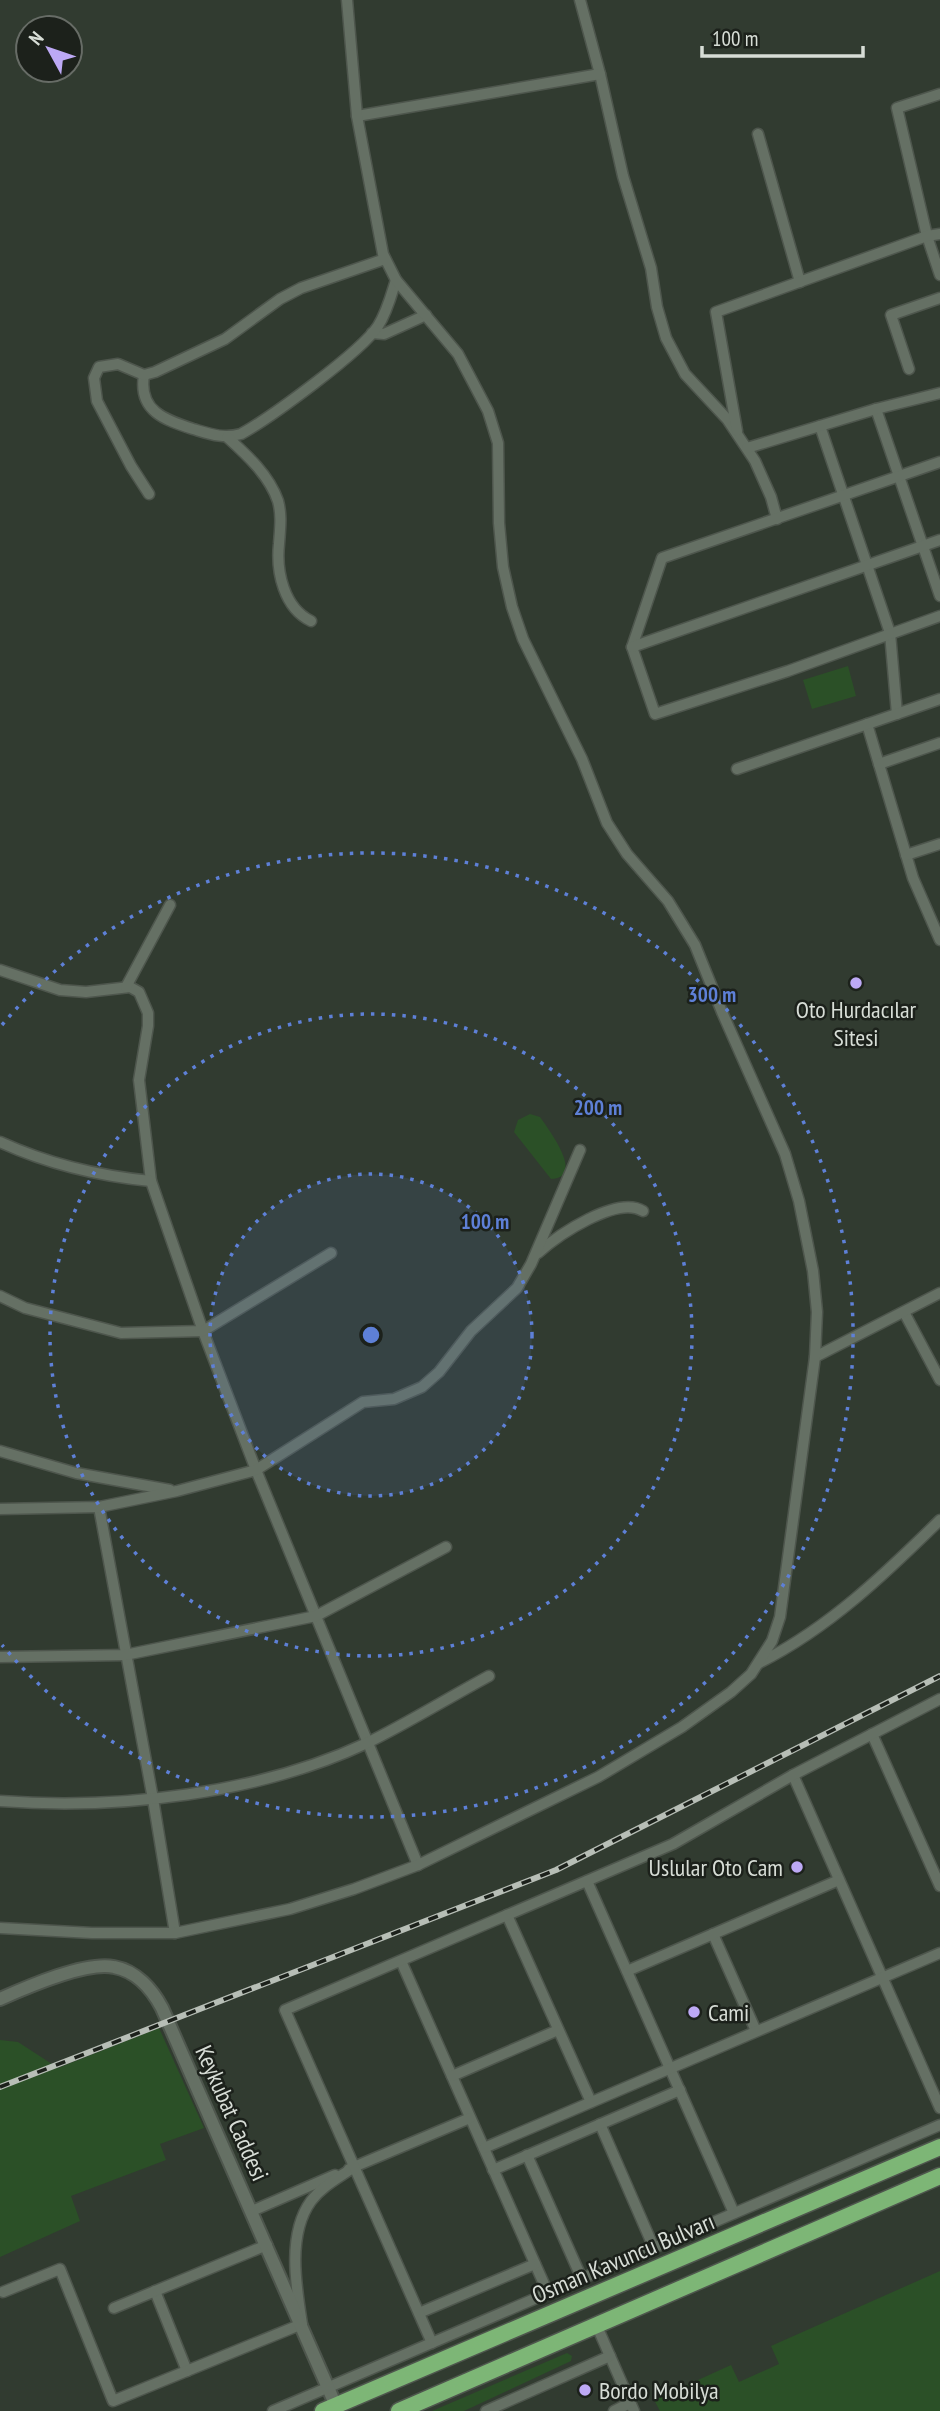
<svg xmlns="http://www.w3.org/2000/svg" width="940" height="2411" font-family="'PT Sans Narrow',sans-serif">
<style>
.green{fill:#2b5027}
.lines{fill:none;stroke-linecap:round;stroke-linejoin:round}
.minor-casing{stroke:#4e564d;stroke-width:13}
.tertiary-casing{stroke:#4e564d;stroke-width:16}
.trunk-casing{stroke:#4e564d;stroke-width:19}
.minor{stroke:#657064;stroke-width:10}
.tertiary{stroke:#657064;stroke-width:12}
.trunk{stroke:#7db676;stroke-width:16}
.rail-casing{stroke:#b7beb6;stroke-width:6}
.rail{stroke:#1c211b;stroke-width:3.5;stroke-dasharray:10;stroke-linecap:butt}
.ring{fill:none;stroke:#5e80d7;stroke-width:3.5;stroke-dasharray:3.5 7}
.poi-dot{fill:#bda9f5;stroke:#1c211b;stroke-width:2.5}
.labels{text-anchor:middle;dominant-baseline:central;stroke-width:5;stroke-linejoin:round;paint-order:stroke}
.poi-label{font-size:24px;fill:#d7ddd6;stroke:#1c211b;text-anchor:start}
.street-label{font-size:24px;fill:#d7ddd6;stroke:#1c211b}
.centre{fill:#5e80d7;stroke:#1c211b;stroke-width:3.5}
.ring-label{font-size:21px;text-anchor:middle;font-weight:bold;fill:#5e80d7;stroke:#1c211b;stroke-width:5;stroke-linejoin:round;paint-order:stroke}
</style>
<rect width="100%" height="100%" fill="#313b30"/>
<g class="green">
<polygon points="848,666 856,696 812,709 803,680"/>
<path d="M 530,1114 L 540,1117 C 549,1130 586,1178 551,1179 L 514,1132 L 518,1120 Z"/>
<polygon points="159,2028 204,2128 160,2144 166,2160 71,2196 80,2221 0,2257 0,2040 18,2042 58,2068"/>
<polygon points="940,2271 940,2411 660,2411 654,2400 731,2365 739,2382 779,2364 771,2346"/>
<polygon points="567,2353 572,2356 571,2361 464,2411 432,2411"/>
</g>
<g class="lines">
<defs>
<g id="minor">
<polyline points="580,0 600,74 623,176 651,268 657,307 666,338 685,374 727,419 755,461 771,497 777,519"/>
<polyline points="940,94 897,108 927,236 940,275"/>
<polyline points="357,116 600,74"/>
<polyline points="758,134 800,282"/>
<polyline points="372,333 384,334 426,315"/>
<polyline points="909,369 891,315 940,298"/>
<path d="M 144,375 C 138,411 165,420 193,429 C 210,434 223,439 241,434 C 270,418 361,352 378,326 C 387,312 391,296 396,280"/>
<polyline points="876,409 940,596"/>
<polyline points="820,426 890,633 897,714"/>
<polyline points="737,431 716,312 927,236 940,234"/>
<path d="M 227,437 C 247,455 269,475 278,501 C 282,516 280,529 279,544 C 276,572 284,608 311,621"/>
<polyline points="747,448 876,409 940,393"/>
<polyline points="940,462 662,558 632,647 655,714 788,671 940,616"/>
<polyline points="149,494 131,466 97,401 94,378 99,367 118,364 144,375 155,372 225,339 280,299 301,288 385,259"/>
<polyline points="632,647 940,540"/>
<polyline points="867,724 913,878 940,940"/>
<polyline points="879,764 940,743"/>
<polyline points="737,769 940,699"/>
<polyline points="906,855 940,844"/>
<polyline points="0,970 60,990 86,992 130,987 139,992 148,1013 148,1026 139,1080 151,1181 203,1331 256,1470 418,1865"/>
<polyline points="126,987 170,905"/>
<path d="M 0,1142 C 48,1164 99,1176 151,1181"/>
<path d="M 538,1253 C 558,1235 617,1195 643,1211"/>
<polyline points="0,1296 25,1308 121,1333 203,1331 331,1253"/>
<polyline points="904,1312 940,1380"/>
<polyline points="815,1357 940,1293"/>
<polyline points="0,1451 76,1473 170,1490"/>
<polyline points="99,1507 153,1799 175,1933"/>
<polyline points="0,1509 99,1507 177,1491 256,1470 363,1402 394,1399 422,1387 439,1372 471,1331 517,1288 531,1264 580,1150"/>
<polyline points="0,1657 125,1655 316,1616 446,1547"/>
<path d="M 759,1663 C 829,1628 885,1574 940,1520"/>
<polyline points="872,1734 940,1886"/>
<polyline points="793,1775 940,2108"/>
<path d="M 0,1801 C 119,1810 258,1794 367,1743 C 408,1723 448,1698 489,1676"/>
<polyline points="587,1881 734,2213"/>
<polyline points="507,1915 591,2102"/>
<polyline points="0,1928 92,1933 175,1933 290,1909 354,1889 418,1865 598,1777 682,1727 731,1692 751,1674 772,1641 780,1617 815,1357 817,1312 813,1271 799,1201 785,1154 722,1012 695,945 668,901 627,854 607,823 582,759 523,639 512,607 503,567 499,523 498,443 488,411 458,354 396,280 383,254 357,116 347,0"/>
<polyline points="713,1934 756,2031"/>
<polyline points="401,1961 548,2293"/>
<polyline points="627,1971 839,1880"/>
<polyline points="452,2076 558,2030"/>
<polyline points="600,2124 654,2248"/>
<polyline points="484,2148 940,1953"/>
<polyline points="527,2155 582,2279"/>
<polyline points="349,2169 470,2118"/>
<polyline points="493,2170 680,2090"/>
<polyline points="252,2211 335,2175"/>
<polyline points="155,2291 187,2371"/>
<path d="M 3,2292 L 60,2269 L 113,2401 L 302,2324 C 296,2286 287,2234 311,2201 C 322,2186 340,2177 354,2167"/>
<polyline points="114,2308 267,2245"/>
<polyline points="419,2313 535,2264"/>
<polyline points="596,2324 634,2411"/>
<polyline points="432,2343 285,2010 673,1844 793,1775 940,1699"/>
<polyline points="273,2411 940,2125"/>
<polyline points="486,2411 610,2356"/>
<polyline points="614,2411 630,2403"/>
</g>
<path id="tertiary" d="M 0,1999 C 27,1987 86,1961 114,1967 C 136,1971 152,1989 162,2008 L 336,2406"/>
<g id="trunk">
<polyline points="323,2411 940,2147"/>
<polyline points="399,2411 940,2176"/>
</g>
</defs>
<use href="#minor" class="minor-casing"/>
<use href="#tertiary" class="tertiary-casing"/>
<use href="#trunk" class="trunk-casing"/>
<use href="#minor" class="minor"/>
<use href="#tertiary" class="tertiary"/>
<use href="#trunk" class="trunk"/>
<defs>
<polyline id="rail" points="0,2087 556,1870 940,1676"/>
</defs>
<use href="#rail" class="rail-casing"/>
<use href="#rail" class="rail"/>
</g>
<circle cx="371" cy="1335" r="161" fill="#5e80d7" fill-opacity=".12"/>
<g class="ring">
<circle cx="371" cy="1335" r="161"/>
<circle cx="371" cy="1335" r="321"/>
<path d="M2 1025A482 482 0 1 1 2 1645"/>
</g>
<g class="poi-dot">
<circle cx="856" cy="983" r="7"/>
<circle cx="797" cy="1867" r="7"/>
<circle cx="694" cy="2012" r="7"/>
<circle cx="585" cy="2390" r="7"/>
</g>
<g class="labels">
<g class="poi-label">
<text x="856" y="1009" text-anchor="middle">Oto Hurdacılar<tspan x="856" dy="28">Sitesi</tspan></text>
<text x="783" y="1867" text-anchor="end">Uslular Oto Cam</text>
<text x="708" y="2012">Cami</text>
<text x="599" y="2390">Bordo Mobilya</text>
</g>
<g class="street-label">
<text transform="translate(232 2113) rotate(66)">Keykubat Caddesi</text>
<text transform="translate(623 2258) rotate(-23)">Osman Kavuncu Bulvarı</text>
</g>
</g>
<circle cx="371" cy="1335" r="10" class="centre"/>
<g class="ring-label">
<text x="712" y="1002">300 m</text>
<text x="598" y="1115">200 m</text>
<text x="485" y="1229">100 m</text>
</g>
<g transform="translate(49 49) rotate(310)"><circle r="33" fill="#1c211b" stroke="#676c66" stroke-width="2"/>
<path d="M0-5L12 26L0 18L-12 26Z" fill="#bda9f5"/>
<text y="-10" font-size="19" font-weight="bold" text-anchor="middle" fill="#d7ddd6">N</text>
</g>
<path d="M702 46v10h161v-10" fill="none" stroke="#d7ddd6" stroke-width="3.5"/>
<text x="712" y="46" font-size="21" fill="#d7ddd6" stroke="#1c211b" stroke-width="5" paint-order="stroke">100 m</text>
</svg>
